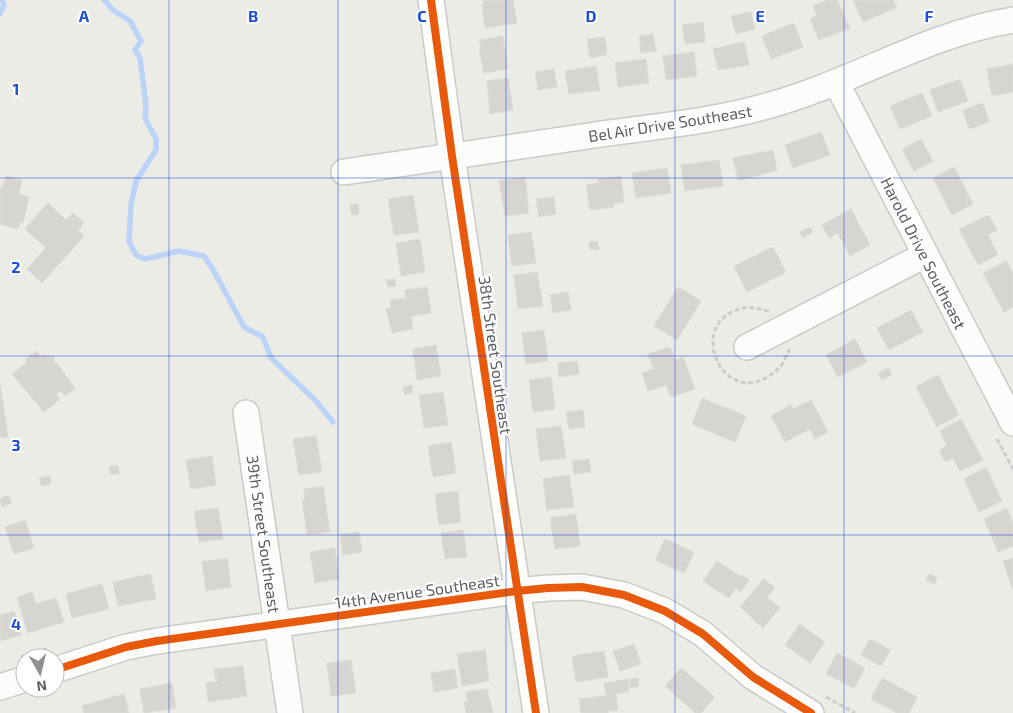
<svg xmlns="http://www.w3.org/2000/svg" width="1013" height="713" font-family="'Exo 2',sans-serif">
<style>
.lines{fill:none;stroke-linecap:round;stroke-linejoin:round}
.stream{stroke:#bad3f6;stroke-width:5.5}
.building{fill:#d6d5d1;stroke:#dcdbd6}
.minor-casing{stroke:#c9cac9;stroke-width:28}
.path{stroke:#c9cdcb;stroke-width:3;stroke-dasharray:5 2.5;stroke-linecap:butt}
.minor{stroke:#fcfcfb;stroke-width:25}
.cycleway-casing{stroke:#fff;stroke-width:11}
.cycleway{stroke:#e8590c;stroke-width:8}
.grid{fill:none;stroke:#1d4ed8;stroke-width:1;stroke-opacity:0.55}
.labels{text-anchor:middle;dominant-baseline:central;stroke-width:4;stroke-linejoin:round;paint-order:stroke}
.street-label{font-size:16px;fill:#5c5e65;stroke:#fff}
.grid-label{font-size:16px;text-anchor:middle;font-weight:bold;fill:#1d4ed8;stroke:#fff;stroke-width:4;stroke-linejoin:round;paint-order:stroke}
</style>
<rect width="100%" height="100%" fill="#ecece6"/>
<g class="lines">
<g class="stream">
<polyline points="104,0 114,11 130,21 141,41 135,50 140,58 146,105 145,118 156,139 156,150 136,181 131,205 129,241 136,255 145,259 179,251 204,256 215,273 244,327 263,337 271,358 315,400 333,422"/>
<polyline points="0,14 4,5 2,0"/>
</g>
</g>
<g class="building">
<polygon points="483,0 513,0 517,23 485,28 482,5 484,5"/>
<polygon points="828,0 837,0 850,28 819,40 810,19 817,16 813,6"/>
<polygon points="853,0 893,0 897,7 863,22"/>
<polygon points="751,12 755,29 736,34 731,16"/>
<polygon points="703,22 705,42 685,44 682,25"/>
<polygon points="794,23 803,47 771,59 762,36"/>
<polygon points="653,34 656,51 641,53 639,36"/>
<polygon points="503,36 508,69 484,73 479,49 481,49 479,40"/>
<polygon points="605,37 607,55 590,58 587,39"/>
<polygon points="744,42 749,65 718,70 713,49"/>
<polygon points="694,52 697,76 666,80 663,56"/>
<polygon points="646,59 649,83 618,87 615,63"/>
<polygon points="1013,64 1013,92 992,96 987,69"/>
<polygon points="596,66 600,90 569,94 565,71"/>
<polygon points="554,69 557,87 538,90 535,72"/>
<polygon points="508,78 513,110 490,114 487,81"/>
<polygon points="960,79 968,101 938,112 930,90"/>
<polygon points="922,93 932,116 900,129 890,106"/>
<polygon points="983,103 989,122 969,129 963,110"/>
<polygon points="821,132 830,155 793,168 785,145"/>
<polygon points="921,139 933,161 914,171 902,150"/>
<polygon points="773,150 777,170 738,181 733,158"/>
<polygon points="719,160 723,186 685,191 681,165"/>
<polygon points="954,167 973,204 952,215 933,178"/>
<polygon points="667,168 671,193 636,198 632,173"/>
<polygon points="6,176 22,180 19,194 29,197 23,223 20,222 18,229 0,224 0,187 2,188"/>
<polygon points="621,176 624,202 613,204 614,207 590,210 586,185 599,183 598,179"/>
<polygon points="525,177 529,213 505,216 499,181"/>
<polygon points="413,195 419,232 394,235 388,199"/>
<polygon points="554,197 556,214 539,217 536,199"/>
<polygon points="48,203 66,220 73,213 84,223 78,230 84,236 42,283 27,269 46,248 25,229"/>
<polygon points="358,204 359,214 352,215 350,205"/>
<polygon points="851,209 870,245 850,256 838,233 829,238 822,225"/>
<polygon points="989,215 997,230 988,235 998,255 978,265 959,229"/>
<polygon points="810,227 813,232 803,238 800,232"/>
<polygon points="531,232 536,263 512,266 508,235"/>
<polygon points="420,239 425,272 401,276 396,243"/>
<polygon points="597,241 599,249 590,250 589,242"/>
<polygon points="773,247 786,272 747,292 734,266"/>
<polygon points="1007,261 1013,273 1013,307 1004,312 983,273"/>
<polygon points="537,272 543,306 518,309 514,275"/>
<polygon points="395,279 396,286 388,287 386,280"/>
<polygon points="427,287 431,313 411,316 413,329 392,333 386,308 391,308 390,300 406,298 405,290"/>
<polygon points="678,287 701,301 677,340 654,326"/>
<polygon points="568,292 571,310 553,313 550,295"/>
<polygon points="911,310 923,332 889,350 877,328"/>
<polygon points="544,330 548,361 526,364 522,333"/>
<polygon points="855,339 867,362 838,377 826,355"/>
<polygon points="436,345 441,376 417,380 413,349"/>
<polygon points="670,347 675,360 683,357 695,389 671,397 666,385 648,391 642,373 660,367 660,366 653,368 648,354"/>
<polygon points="36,351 41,357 41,355 54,357 53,364 56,362 75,388 65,396 61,391 56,394 60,399 44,412 12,374 27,362 25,360"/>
<polygon points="577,361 579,374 559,377 558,363"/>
<polygon points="888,368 892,375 882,380 878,373"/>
<polygon points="938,375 959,415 937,427 916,387"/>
<polygon points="551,377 555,409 533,412 529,380"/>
<polygon points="0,382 8,437 0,438"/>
<polygon points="412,385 413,393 405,395 403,387"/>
<polygon points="443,392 448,425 424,428 419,395"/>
<polygon points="702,398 746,416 735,442 692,424"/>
<polygon points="811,400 828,432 815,439 810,429 785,442 771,416 791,405 793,409"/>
<polygon points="583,410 585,427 569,429 566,412"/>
<polygon points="961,419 983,460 960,471 953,458 945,462 939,450 947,445 940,431"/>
<polygon points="561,426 566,458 540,461 536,429"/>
<polygon points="316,436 322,472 299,475 293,439"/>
<polygon points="451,442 456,473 433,477 428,446"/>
<polygon points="212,456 216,485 191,489 186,460"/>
<polygon points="589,459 591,472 574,474 572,461"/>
<polygon points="109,466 118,466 119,474 110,474"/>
<polygon points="986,467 1002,501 979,512 964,479"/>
<polygon points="569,475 574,507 547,510 543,479"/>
<polygon points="50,476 51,484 41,486 39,478"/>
<polygon points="323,486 330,532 307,535 302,500 305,500 304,489"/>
<polygon points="458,491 461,522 439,525 435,494"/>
<polygon points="9,495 12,503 2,507 0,499"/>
<polygon points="218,508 223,539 199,542 194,511"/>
<polygon points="1007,508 1013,523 1013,546 998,552 984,519"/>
<polygon points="576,514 580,546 555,549 550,518"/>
<polygon points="25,520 34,548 14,554 5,527"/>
<polygon points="463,530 467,557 445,559 441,533"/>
<polygon points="359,532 362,552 343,555 340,534"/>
<polygon points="665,539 694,552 684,573 655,560"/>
<polygon points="335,548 339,579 315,583 310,552"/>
<polygon points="227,558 231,587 206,591 202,562"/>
<polygon points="1013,558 1013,590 1003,561"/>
<polygon points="717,561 741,577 742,575 749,580 741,592 736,588 729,598 703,581"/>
<polygon points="151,574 156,599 118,606 113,582"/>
<polygon points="929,574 937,577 935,584 926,580"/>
<polygon points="764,579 775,588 767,597 780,608 763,628 740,607"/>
<polygon points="102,584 109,609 72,618 66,594"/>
<polygon points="32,592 36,604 56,598 64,622 28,633 17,597"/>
<polygon points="14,611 21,635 0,641 0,615"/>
<polygon points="800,624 825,642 810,663 785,645"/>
<polygon points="870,639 890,650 881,666 861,655"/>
<polygon points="634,644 641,664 620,671 613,651"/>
<polygon points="485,650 489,681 462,686 457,654"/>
<polygon points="604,651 608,677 576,682 572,656"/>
<polygon points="837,653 865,668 854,688 826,674"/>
<polygon points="351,660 356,693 331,696 327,663"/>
<polygon points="243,666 247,696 208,702 206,683 218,681 218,679 215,679 214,669"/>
<polygon points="681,668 715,697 701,713 695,713 665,686"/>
<polygon points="455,669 458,688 434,692 431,673"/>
<polygon points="638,678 639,686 630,688 629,679"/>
<polygon points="882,678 917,697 909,713 897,713 871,699"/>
<polygon points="628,679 629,692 606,695 604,683"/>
<polygon points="172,683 176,708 144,713 140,689"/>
<polygon points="487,689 493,713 466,713 464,702 468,702 466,692"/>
<polygon points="124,694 129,713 84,713 82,706"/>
<polygon points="616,694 618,710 608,711 608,713 581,713 579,699"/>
</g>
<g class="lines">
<defs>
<g id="minor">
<polyline points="431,0 452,156 536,713"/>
<polyline points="836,82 1013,423"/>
<path d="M 344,172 C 428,160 512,147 595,135 C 651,127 709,122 763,107 C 849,85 925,34 1013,20"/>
<polyline points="747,347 925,255"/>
<polyline points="246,413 290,713"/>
<polyline points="55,670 126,647 157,641 517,591 548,588 582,587 624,595 665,611 703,634 753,677 811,713"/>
<polyline points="0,687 25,679"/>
</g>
</defs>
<use href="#minor" class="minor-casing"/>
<g class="path">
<path d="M 769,311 C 760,310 752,306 743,308 C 681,322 726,418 778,369 C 784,364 786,355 790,349"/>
<polyline points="997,439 1013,469"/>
<polyline points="21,657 47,649"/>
<polyline points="39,695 52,691"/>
<polyline points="826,697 855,713"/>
</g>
<use href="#minor" class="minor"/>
<defs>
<g id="cycleway">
<polyline points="431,0 452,156 536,713"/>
<polyline points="55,670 126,647 157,641 517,591 548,588 582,587 624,595 665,611 703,634 753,677 811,713"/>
</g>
</defs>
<use href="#cycleway" class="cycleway-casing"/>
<use href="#cycleway" class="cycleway"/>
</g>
<path class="grid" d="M 169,0 L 169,713M 338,0 L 338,713M 506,0 L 506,713M 675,0 L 675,713M 844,0 L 844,713M 0,178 L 1013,178M 0,356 L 1013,356M 0,535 L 1013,535"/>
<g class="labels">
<g class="street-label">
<text transform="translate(670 123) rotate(-9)">Bel Air Drive Southeast</text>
<text transform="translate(924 253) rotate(63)">Harold Drive Southeast</text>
<text transform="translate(496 355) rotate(82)">38th Street Southeast</text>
<text transform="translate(264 534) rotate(82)">39th Street Southeast</text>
<text transform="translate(417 591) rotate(-8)">14th Avenue Southeast</text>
</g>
</g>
<g class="grid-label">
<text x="84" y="22">A</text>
<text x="253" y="22">B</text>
<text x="422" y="22">C</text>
<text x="591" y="22">D</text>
<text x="760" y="22">E</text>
<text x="929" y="22">F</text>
<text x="16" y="95">1</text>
<text x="16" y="273">2</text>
<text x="16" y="451">3</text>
<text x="16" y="630">4</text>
</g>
<g transform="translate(40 673) rotate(172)"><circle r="24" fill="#ffffff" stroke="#bebfc1"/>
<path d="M0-4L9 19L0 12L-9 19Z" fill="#8e9092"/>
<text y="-8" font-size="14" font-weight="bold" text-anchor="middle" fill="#5c5e65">N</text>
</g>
</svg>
